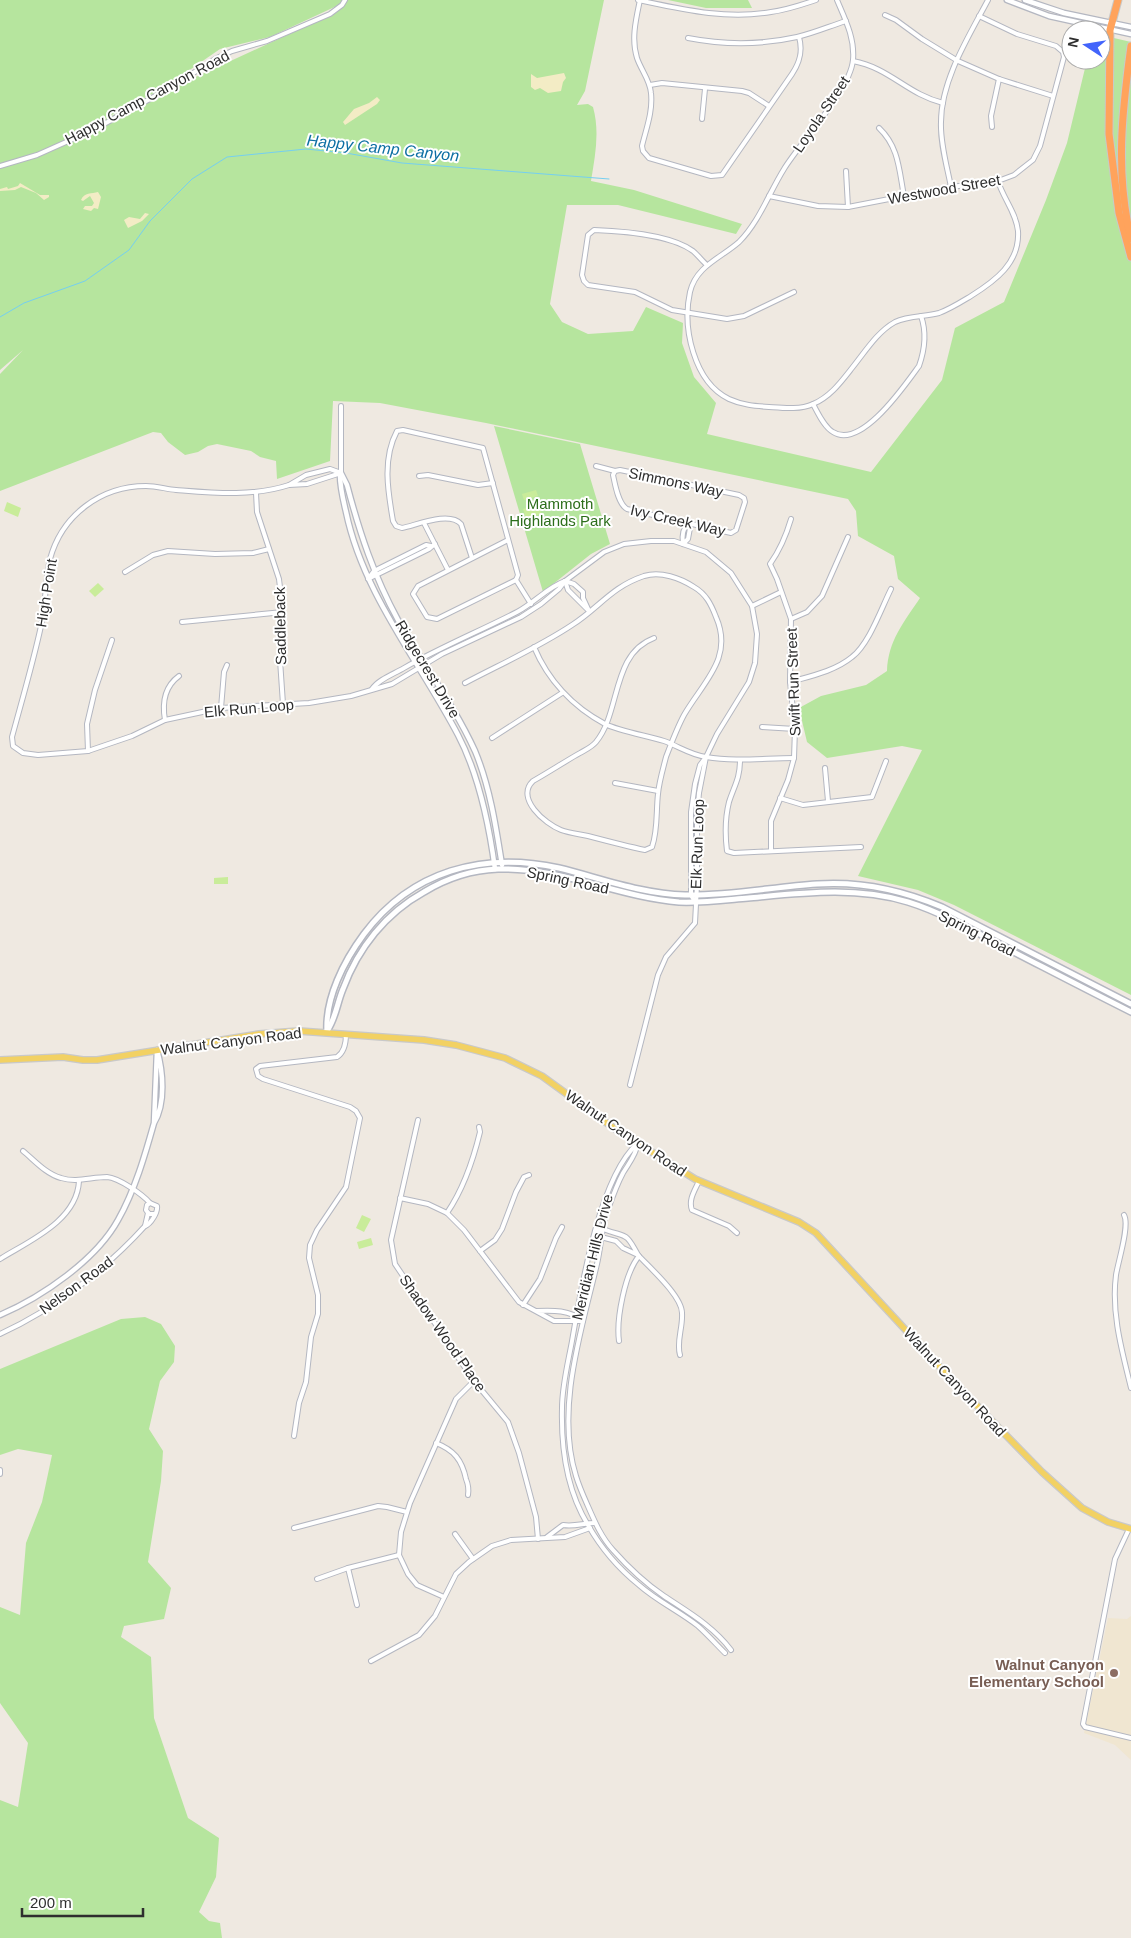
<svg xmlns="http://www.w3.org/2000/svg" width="1131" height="1938" font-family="Helvetica,sans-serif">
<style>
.education{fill:#f0e6d1}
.green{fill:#b6e59e}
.sand{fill:#f3ecc5}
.pitch{fill:#c9ec9a}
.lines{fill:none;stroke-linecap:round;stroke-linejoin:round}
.stream{stroke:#75cff0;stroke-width:1}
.minor-casing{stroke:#b4b7c1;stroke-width:6}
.tertiary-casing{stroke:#b4b7c1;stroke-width:7}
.secondary-casing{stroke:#b4b7c1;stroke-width:8}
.primary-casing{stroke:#c9c9c9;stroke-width:8}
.motorway-casing{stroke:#c9c9c9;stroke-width:9}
.minor{stroke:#fff;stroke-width:4}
.tertiary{stroke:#fff;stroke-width:4.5}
.secondary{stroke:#fff;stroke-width:5}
.primary{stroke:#f2d163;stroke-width:5.5}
.motorway{stroke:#ffa35c;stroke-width:7}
.education-dot{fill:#8d6e63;stroke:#fff;stroke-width:2}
.labels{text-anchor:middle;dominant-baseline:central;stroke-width:4;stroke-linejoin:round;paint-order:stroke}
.street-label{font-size:15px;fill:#2e2e2e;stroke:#fff}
.park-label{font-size:15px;fill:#2c6e1b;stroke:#fff}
.education-label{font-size:15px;font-weight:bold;fill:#785e54;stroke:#fff;text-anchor:end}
.water-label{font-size:16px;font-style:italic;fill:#0d6fa3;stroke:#fff}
</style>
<rect width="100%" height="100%" fill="#efe9e1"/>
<polygon class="education" points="1131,1616 1131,1760 1115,1745 1084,1733 1108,1618 1127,1619"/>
<g class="green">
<path d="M 0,0 L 344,0 L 341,4 L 270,37 L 220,49 L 191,69 L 154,93 L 96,123 L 337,12 L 348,0 L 604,0 L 585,91 L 577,105 L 588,104 L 593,107 C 600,132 595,156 591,181 L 634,190 L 742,224 L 736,234 L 618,205 L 567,205 L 550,304 L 562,322 L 588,334 L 633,331 L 646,307 L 683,323 L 682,343 L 694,377 L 716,403 L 707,434 L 871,472 L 942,380 L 955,328 L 1004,302 L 1046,200 L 1067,143 L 1087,60 L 1101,60 L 1101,35 L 1131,42 L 1131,995 L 954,905 L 918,890 L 858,876 L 922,750 L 902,746 L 827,758 L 807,742 L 799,708 L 821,696 L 866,685 L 887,671 C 888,641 904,622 920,598 L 898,579 L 894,556 L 858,536 L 856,511 L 848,499 L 486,423 L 380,403 L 333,401 L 330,461 L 277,479 L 276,461 L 260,457 L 251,451 L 217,444 L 208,446 L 198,452 L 185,455 L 168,442 L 161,433 L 153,432 L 0,491 L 0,374 L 23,350 L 0,370 Z"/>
<polygon points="668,0 748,0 752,8 706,8"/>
<polygon points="494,426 580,444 610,544 591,554 543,592"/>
<polygon points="145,1317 161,1324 175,1346 174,1362 160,1381 149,1429 163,1451 161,1481 148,1562 171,1588 164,1619 124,1626 121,1637 151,1657 154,1718 188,1818 219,1838 216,1877 199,1912 209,1921 220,1923 222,1938 0,1938 0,1800 18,1807 28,1743 0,1703 0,1607 20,1615 26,1543 42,1502 52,1455 18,1449 0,1455 0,1369 121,1319"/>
</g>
<g class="sand">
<polygon points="564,73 566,78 563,82 561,91 548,93 540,88 535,90 531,87 531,74 537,78"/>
<polygon points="377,97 380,100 377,104 345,125 343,122 354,109 369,103"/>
<polygon points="20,183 40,195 49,195 49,197 44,200 36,193 21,187 15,190 0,191 0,189 7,187 8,189 18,186"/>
<path d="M 98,192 L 101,197 L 98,209 L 94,208 L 91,211 L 83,209 L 85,206 L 92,206 L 94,203 L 90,196 L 83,201 L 81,200 C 84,192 92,194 98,192 Z"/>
<polygon points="145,213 149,214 142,221 128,228 124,220 129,217 140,219"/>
</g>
<g class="pitch">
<polygon points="536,490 538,496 524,500 522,494"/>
<polygon points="7,502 21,508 18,517 4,511"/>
<polygon points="539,504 541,514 526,518 523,509"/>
<polygon points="98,583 104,589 95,597 89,591"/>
<polygon points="228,877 228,884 214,884 214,878"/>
<polygon points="362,1215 371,1219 364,1232 356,1228"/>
<polygon points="371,1238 373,1245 359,1249 357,1242"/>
</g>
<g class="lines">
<polyline class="stream" points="0,317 24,303 85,281 129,250 150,221 192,179 227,157 306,149 346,153 402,163 609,179"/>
<defs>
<g id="minor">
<path d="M 638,0 C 681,9 726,20 771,12 C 787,10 801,5 816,0"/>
<path d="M 640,0 C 636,19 631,39 637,58 C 641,70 650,80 651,93 C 653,112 646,129 642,146 L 643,151 L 649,158 L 711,176 L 722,175 L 792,74 C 800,62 803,51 799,37"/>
<path d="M 837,0 C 845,19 855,38 853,60 C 850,91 801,141 784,169 C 769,193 759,222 739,242 C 721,258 696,266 690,292 C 682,328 694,382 729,399 C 742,405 755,406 769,407 C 783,408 800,410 813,404 C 830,397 841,382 852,368 C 865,352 877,332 895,322 C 909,315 925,317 939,313 C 950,309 961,302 971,296 C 995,281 1020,263 1018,231 C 1016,212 1003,198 998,181"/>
<polyline points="885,15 896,20 922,39 958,61 999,79 1053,96"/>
<path d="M 688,38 C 724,45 761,45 797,37 C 814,33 830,26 846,21"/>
<path d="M 853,61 C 890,68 907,94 943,103"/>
<polyline points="650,85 662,83 742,91 749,93 769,106"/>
<polyline points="702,119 705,89"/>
<polyline points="992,127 991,116 999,79"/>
<path d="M 879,128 C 899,147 899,170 904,196"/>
<polyline points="0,166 37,155 93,130 170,88 215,59 232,51 267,41 330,14 342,5 345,0"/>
<polyline points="846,171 848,207"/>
<path d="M 951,187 C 947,166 940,143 941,122 C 941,80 969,36 988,0"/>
<polyline points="769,196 818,206 848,207 951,187 998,181 1014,175 1033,160 1040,146 1064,57 1063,52 1056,46 1017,34 979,16"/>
<path d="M 707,265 C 702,261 698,255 693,251 C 671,235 621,231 594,230 L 588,235 L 582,275 L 584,281 L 588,285 L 635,292 L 672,310 L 727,319 L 744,316 L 794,292"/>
<path d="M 813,404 C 818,413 824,427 833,432 C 861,450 905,385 919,366 C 925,349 927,333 921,316"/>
<polyline points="596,466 615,471"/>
<polygon points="330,469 341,473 307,484 289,485 306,475"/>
<path d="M 620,470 L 739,495 L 744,498 L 745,502 L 736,530 L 731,533 L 627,509 C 618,504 615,484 613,475 L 615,471 Z"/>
<polyline points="341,473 341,406"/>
<polyline points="419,476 428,475 478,485 493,483"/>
<path d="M 289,485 C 252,497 214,493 176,490 C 166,489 156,486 146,486 C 101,486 62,515 50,559 C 45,580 46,604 41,626 C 33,663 22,700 12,737 L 13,746 L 23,753 L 38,755 L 88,751 L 132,736 L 165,720 L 221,708 L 309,703 L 351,696 L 392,684 L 442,654 L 521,617 L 541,604 L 559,589 L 565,581 L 604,552 L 624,544 L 651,541 L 674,541 L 706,552 L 731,573 L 752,606 L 757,634 L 755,663 L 749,682 L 717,734 L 706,757 L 700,765 L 695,784 L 691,812 L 691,895 L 695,902"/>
<polyline points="256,493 257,512 279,579 283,612 280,660 283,704"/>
<polyline points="424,523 448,570"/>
<path d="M 688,524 L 690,528 L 688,539 L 683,544 C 682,537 682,529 688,524 Z"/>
<polyline points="508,540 418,586 413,594 427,617 437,619 516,580"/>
<polyline points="431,546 426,545 374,571 368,579 429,549 435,544"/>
<path d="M 472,558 L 461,524 C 449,511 417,525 402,528 L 396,526 L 393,521 C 388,492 382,459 397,431 L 403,430 L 483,448 L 518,575 L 516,580"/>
<polyline points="125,572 153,555 168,551 215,554 253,553 269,549"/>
<polyline points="516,580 531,604"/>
<polyline points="565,581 574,584 583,592 583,598 589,611"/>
<polyline points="565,581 568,590 588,610"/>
<polyline points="752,606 781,592"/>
<polyline points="791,619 807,612 822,596 848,537"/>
<polyline points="182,622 283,612"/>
<path d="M 534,647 C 548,680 573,707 605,724 C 619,731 648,736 664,741 C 678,746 691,755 706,757 C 735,762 765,758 794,758"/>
<path d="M 790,682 C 811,676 835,671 852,657 C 869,644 881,609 891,589"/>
<path d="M 465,683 C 501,664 539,647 572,625 C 599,608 611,587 644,576 C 661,571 680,578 694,587 C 706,594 711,604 716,617 C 734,658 703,682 684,715 C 677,728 671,744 666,757 C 663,769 659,782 658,794 C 656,811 658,830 652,847 L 645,850 C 626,846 607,841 588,836 C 579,834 569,833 561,830 C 545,824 515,798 533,781 C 549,772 564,762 580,753 C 585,750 592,747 596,742 C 621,712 611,654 654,638"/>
<path d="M 372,689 C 379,679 394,674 404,668 C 441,647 480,631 517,612 C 534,603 548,587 565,581"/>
<polyline points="221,708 224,672 227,665"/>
<path d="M 165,720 C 162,703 164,687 179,676"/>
<polyline points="762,727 795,729"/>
<polyline points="492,738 562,693"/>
<polyline points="88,751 87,724 95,690 112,640"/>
<path d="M 740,760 C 740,779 734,786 729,802 C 725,818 725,835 727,851 L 734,853 L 861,847"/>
<polyline points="825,768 828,801"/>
<polyline points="615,783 658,791"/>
<polyline points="780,798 803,805 872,797 886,761"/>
<path d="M 771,850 L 771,821 L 788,780 L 794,758 L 795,729 L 790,682 L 791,619 L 777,579 L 770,564 C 780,550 786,536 791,519"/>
<polyline points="630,1085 658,975 666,957 695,923 697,885 697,815 699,793 706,757"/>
<polyline points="418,1120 391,1240 395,1264 474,1381 508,1422 519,1453 536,1517 538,1539"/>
<path d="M 23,1151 C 34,1160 46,1174 61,1178 C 77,1183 91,1177 107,1177 C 119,1178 142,1194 150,1203"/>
<path d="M 699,1181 C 695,1190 688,1200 692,1210 L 729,1226 L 737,1233"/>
<path d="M 400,1198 L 428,1204 L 447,1213 L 464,1230 L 519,1302 L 554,1321 L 583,1321 C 570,1310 553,1310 536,1311"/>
<path d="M 447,1213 C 464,1188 473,1161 480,1132 L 479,1127"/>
<path d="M 1124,1215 C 1130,1225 1118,1262 1116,1275 C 1111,1313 1122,1351 1131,1388"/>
<polyline points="145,1226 148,1213"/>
<path d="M 603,1229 C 626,1238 625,1230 638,1255 L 623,1248 L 616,1241 L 601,1237 L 596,1231 Z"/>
<polyline points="480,1251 495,1240 502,1229 516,1192 524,1177 529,1175"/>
<path d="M 638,1255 C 649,1267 682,1296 682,1313 C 683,1328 676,1342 680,1355"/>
<path d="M 0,1259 C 29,1241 77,1221 79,1181"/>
<polyline points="523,1305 540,1279 556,1238 562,1227"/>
<path d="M 0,1334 C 53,1310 106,1269 145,1226 C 151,1224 158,1212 157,1206 L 150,1203 L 147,1205 L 146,1210 L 149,1214 L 154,1214"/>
<path d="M 619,1341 C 616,1319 625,1273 639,1256"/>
<path d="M 294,1436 L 299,1403 L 306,1382 L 311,1337 L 318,1314 L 318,1295 L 309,1258 L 310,1245 L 317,1230 L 346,1187 L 360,1118 L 356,1111 L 350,1107 L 263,1079 L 258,1076 L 256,1069 L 260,1066 L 337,1057 C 345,1052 346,1042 346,1034"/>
<path d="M 436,1443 C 454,1450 462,1460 466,1479 C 468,1484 469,1489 468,1495"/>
<polyline points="0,1470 0,1474"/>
<polyline points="294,1528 378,1506 387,1507 407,1512"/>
<polyline points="1129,1529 1115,1559 1083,1724 1085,1727 1131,1738"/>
<polyline points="455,1534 473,1559"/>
<path d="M 547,1537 L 563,1525 C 574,1527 584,1523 595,1523"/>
<polyline points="348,1568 357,1605"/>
<polyline points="317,1579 348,1568 399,1555"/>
<polyline points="444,1597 417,1585 408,1574 399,1555 401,1532 410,1503 456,1399 474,1381"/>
<path d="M 725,1653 C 716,1644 707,1634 698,1626 C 679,1611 657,1601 639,1585 C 618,1568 601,1548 588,1525 C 567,1491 561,1447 562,1408 C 562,1386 568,1363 572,1341 C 581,1289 599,1177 638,1143 C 636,1155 629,1163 623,1173 C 616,1186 611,1201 606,1215 C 601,1231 601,1248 597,1264 C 582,1329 555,1409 576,1476 C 579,1486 583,1495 587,1504 C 594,1520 601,1537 613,1550 C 628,1567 645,1583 664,1596 C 688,1612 713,1626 731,1650"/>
<polyline points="371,1661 419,1635 435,1616 456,1574 469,1562 492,1546 511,1540 565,1537 590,1528"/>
</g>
<g id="tertiary">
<polyline points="1007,0 1049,16 1131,34"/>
<polyline points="1025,0 1064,13 1131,27"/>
<path d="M 341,473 L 347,485 C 360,534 374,576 398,620 C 423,664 454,705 475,751 C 490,787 496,827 502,865"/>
<path d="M 340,475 C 340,488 343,499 346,512 C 363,594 420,662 458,735 C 479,775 489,824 495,869"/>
<path d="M 0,1315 C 42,1297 96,1260 118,1220 C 135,1190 145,1155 154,1123 C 166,1103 163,1071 157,1050 L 154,1123"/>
</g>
<g id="secondary">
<path d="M 327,1031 C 336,1018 337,1003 343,989 C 358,948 386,913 424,892 C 447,878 471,870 498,869 C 560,867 617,897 679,902 C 702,903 725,900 748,898 C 802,893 855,886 908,902 C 940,912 970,929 1000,945 C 1043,967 1087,990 1131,1012"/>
<path d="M 327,1032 C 325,998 344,961 364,934 C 411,871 483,851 559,868 C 600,878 642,894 685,895 C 729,896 773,887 817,884 C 860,881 902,890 942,907 L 1131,1004"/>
</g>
<polyline id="primary" points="0,1060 63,1057 83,1060 97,1060 259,1034 299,1031 424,1040 456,1045 505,1058 542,1076 615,1129 695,1179 799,1222 816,1233 951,1379 1042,1472 1082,1508 1108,1522 1131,1529"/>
<g id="motorway">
<polyline points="1118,0 1110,30 1109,134 1119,213 1131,257"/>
<path d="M 1131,46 C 1122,112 1115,173 1131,239"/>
</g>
</defs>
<use href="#minor" class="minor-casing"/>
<use href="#tertiary" class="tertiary-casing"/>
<use href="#secondary" class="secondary-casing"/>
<use href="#primary" class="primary-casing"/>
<use href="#motorway" class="motorway-casing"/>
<use href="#minor" class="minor"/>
<use href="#tertiary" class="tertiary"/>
<use href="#secondary" class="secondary"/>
<use href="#primary" class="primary"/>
<use href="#motorway" class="motorway"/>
</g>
<circle class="education-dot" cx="1114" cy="1673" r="5"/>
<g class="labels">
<g class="street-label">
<text transform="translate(147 97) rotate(-28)">Happy Camp Canyon Road</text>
<text transform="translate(821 114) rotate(-56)">Loyola Street</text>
<text transform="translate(944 189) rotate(-10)">Westwood Street</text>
<text transform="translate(676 482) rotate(12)">Simmons Way</text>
<text transform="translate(678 520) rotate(13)">Ivy Creek Way</text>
<text transform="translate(46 593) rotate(-81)">High Point</text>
<text transform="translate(280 626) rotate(-91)">Saddleback</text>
<text transform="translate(428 669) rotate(59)">Ridgecrest Drive</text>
<text transform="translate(793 682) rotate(-92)">Swift Run Street</text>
<text transform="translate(249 708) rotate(-5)">Elk Run Loop</text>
<text transform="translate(697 844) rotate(-88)">Elk Run Loop</text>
<text transform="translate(568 880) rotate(12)">Spring Road</text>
<text transform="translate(977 933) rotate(27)">Spring Road</text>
<text transform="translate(231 1041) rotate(-7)">Walnut Canyon Road</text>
<text transform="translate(626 1133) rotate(34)">Walnut Canyon Road</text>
<text transform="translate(592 1257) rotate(-76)">Meridian Hills Drive</text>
<text transform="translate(76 1285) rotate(-36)">Nelson Road</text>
<text transform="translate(443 1333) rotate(55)">Shadow Wood Place</text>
<text transform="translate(955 1382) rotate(47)">Walnut Canyon Road</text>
</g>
<g class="park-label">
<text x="560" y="503">Mammoth<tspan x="560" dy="17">Highlands Park</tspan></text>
</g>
<g class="education-label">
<text x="1104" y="1664">Walnut Canyon<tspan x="1104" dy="17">Elementary School</tspan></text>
</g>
<g class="water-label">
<text transform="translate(383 148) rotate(6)">Happy Camp Canyon</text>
</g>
</g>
<g transform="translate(1086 45) rotate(282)"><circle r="24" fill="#ffffff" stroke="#ababab"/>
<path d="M0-4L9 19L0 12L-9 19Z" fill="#4264fb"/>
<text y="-8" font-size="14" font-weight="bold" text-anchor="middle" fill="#2e2e2e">N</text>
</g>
<path d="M22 1908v8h121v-8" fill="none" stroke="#2e2e2e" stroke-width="2.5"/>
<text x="30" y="1908" font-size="15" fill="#2e2e2e" stroke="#ffffff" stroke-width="4" paint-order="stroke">200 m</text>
</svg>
